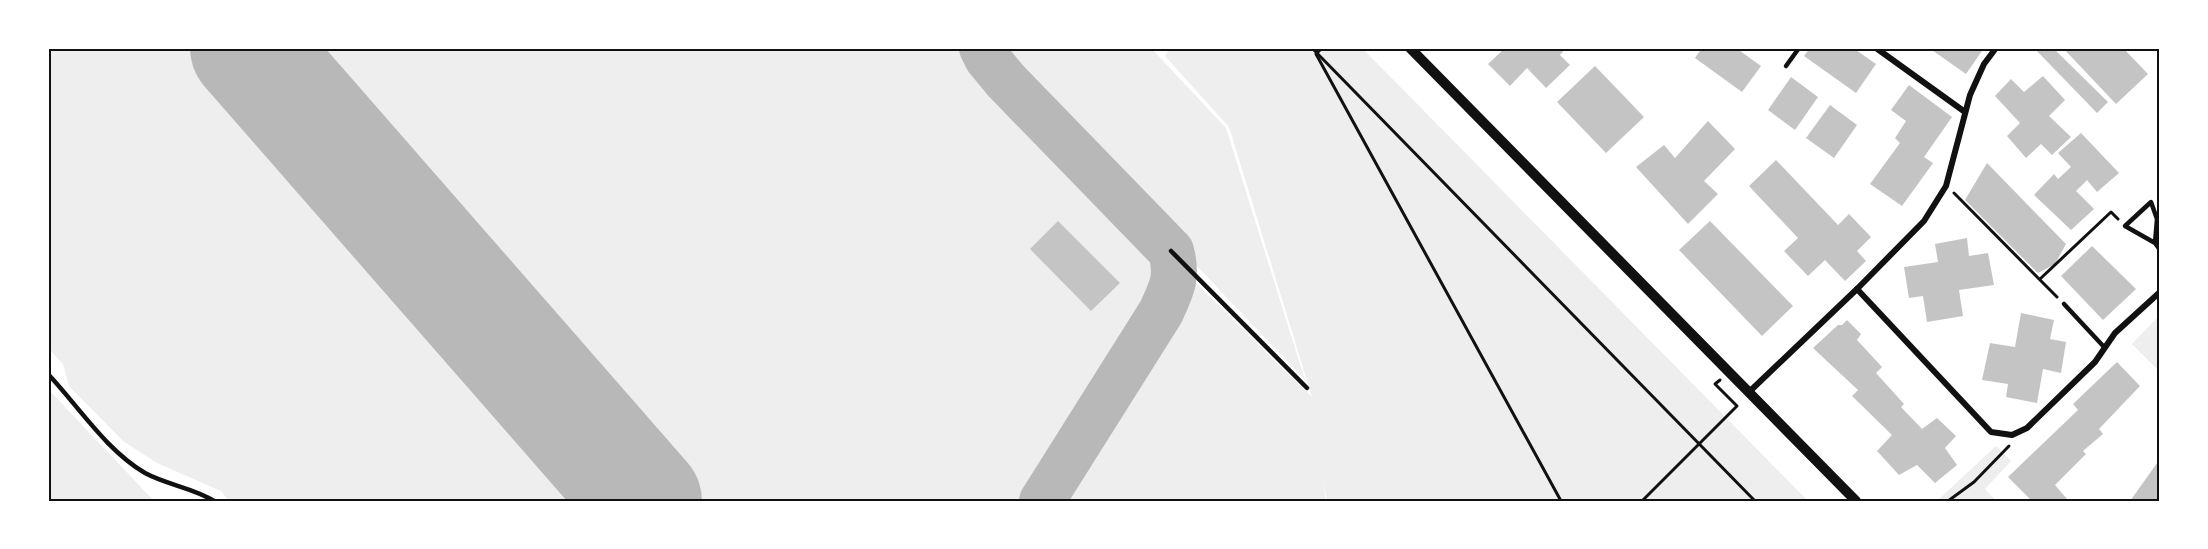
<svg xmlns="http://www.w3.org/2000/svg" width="2208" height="549" font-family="'Exo 2',sans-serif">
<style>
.green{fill:#eee}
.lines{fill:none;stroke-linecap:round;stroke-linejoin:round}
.taxiway{stroke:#b8b8b8;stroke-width:46}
.runway{stroke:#b8b8b8;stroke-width:116}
.building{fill:#c4c4c4}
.path{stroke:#111;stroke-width:3}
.service{stroke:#111;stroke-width:4.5}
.minor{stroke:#111;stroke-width:6}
.tertiary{stroke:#111;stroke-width:10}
.neatline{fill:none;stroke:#111;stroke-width:2}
</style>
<rect width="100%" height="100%" fill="#fff"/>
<g class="green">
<polygon points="48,48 195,48 593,501 229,501 221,491 157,463 123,441 69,386 63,364 48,348"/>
<polygon points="302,48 960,48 1164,256 1165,276 1130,348 1032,501 700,501"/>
<polygon points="990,48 1151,48 1226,128 1305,380"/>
<polygon points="1170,48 1362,48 1808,501 1327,501 1323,479 1326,501 1052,501 1194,281 1312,397 1229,127 1165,56"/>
<polygon points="2160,315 2160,372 2132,344"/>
<polygon points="48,389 154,501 48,501"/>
<polygon points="1996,446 2011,461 1985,489 1996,501 1937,501"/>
</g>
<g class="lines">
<path class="taxiway" d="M 982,48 L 987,58 L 1006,81 L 1171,251 C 1178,277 1172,288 1161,312 L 1042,501"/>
<polyline class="runway" points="248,48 644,501"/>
</g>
<g class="building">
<polygon points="1505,48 1566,48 1560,55 1570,65 1546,88 1527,68 1510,86 1488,64"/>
<polygon points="1702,48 1736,48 1761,66 1742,92 1695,58"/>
<polygon points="1810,48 1853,48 1876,64 1856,93 1804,56"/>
<polygon points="1929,48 1984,48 1966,74"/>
<polygon points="2034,48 2053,48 2108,102 2097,113"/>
<polygon points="2063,48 2123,48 2148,74 2116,104"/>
<polygon points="1595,66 1644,117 1606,153 1557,102"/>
<polygon points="2043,76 2065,100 2049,116 2071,137 2052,155 2041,144 2026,158 2007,136 2020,123 1995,96 2011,79 2024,92"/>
<polygon points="1791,77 1818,97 1795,130 1768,110"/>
<polygon points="1909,85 1952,117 1924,157 1933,163 1902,206 1870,184 1900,143 1895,138 1906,121 1891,110"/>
<polygon points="1830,105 1857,125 1834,158 1806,138"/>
<polygon points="1708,121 1735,149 1704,181 1718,194 1688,224 1636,167 1664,145 1675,158"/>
<polygon points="2081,133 2119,173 2097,192 2087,180 2076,191 2094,209 2071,230 2034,195 2054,174 2058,179 2071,167 2058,153"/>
<polygon points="1776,160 1838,225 1849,214 1871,237 1857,251 1866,261 1845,281 1825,260 1808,276 1784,251 1798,238 1749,186"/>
<polygon points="1987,163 2066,244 2055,264 2038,273 1965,200"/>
<polygon points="1058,221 1120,283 1091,311 1030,249"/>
<polygon points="1710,221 1793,306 1762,336 1679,250"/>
<polygon points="1967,238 1969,256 1988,253 1994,285 1959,290 1963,316 1927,322 1923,296 1909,298 1904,267 1938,262 1935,244"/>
<polygon points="2092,246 2136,289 2103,320 2061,276"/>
<polygon points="2021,313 2054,320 2050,339 2066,342 2061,373 2043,369 2037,403 2006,397 2008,384 1982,380 1990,343 2015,347"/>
<polygon points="1847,320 1861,334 1857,340 1882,367 1876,373 1904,404 1901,407 1922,429 1937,418 1956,436 1945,448 1957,465 1935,483 1917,465 1899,475 1877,451 1892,435 1852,396 1858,390 1813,348 1838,325 1842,325"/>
<polygon points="2117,362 2140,386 2099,429 2103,434 2083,451 2086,454 2055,485 2067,499 2065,501 2032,501 2008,477 2078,410 2073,404"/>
<polygon points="2160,459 2160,501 2130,501"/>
</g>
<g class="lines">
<g class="path">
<polyline points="1312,48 1755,501"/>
<polyline points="1322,48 1316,54 1561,501"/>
<polyline points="1954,193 2057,297"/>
<polyline points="2040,279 2111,212 2118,219"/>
<polyline points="1642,501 1737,406 1715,384 1720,380"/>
<polyline points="1948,501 1974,482 2009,446"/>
</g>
<g class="service">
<polyline points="1786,66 1799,48"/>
<polyline points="2155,243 2157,219 2151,202 2125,226 2155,243 2160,250"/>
<polyline points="1171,251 1307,388"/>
<polyline points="2064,304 2105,348"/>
<path d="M 48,374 C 79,407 106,450 145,473 C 167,485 194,488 214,501"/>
</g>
<g class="minor">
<polyline points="1876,48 1965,112"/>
<polyline points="1857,289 1991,432 2012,435 2027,428 2095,362 2115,333 2160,292"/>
<polyline points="1748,393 1857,289 1924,221 1946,186 1970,95 1984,64 1996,48"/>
</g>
<polyline class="tertiary" points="1410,48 1856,501"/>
</g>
<rect width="2208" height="549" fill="none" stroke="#ffffff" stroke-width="99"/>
<rect x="50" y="50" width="2108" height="450" class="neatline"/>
</svg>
